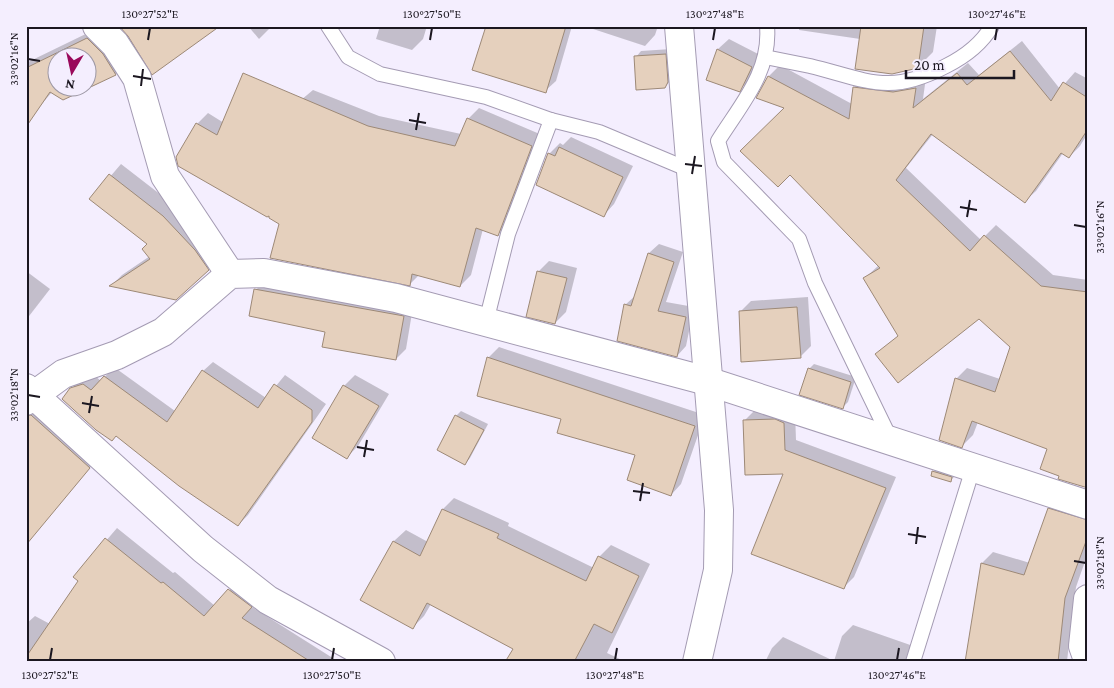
<svg xmlns="http://www.w3.org/2000/svg" width="1114" height="688" font-family="'Crimson Pro',serif">
<style>
.shadow{fill:#0003}
.building{fill:#e5d0bd;stroke:#9d8977;fill-rule:evenodd}
.lines{fill:none;stroke-linecap:round;stroke-linejoin:round}
.lane-casing{stroke:#a49bb3;stroke-width:16}
.street-casing{stroke:#a49bb3;stroke-width:30}
.secondary-casing{stroke:#a49bb3;stroke-width:30}
.lane{stroke:#fff;stroke-width:14}
.street{stroke:#fff;stroke-width:28}
.secondary{stroke:#fff;stroke-width:28}
.ticks{fill:none;stroke:#1b1720;stroke-width:2}
.neatline{fill:none;stroke:#1b1720;stroke-width:2}
.ticks-label{font-size:12px;text-anchor:middle;fill:#1b1720}
</style>
<rect width="100%" height="100%" fill="#f4eefe"/>
<g class="shadow">
<polygon points="248,26 272,26 259,39"/>
<polygon points="380,26 427,26 423,39 412,50 376,39"/>
<polygon points="487,26 572,26 556,81 545,91"/>
<polygon points="584,26 658,26 655,35 645,46"/>
<polygon points="799,26 937,26 933,52 918,67 907,71 879,72 857,68 860,39 799,30"/>
<polygon points="98,28 126,63 116,74 88,87 88,58 58,58 58,88 87,88 63,99 52,92 35,112 26,116 26,63"/>
<polygon points="729,39 762,56 750,80 739,90 708,79 718,49"/>
<polygon points="1022,41 1060,89 1075,72 1088,79 1088,133 1080,146 1069,157 1063,153 1036,191 1025,201 933,134 906,168 981,240 996,225 1053,275 1088,280 1088,487 1049,448 978,422 973,435 962,446 956,379 967,368 1000,379 1012,347 979,317 877,355 899,335 865,278 879,265 769,76 780,65 852,104 854,87 866,76 926,77 923,99 968,63 979,75"/>
<polygon points="671,49 670,81 665,87 636,57 641,51"/>
<polygon points="313,90 379,116 461,134 468,119 479,108 542,135 508,224 498,234 483,229 471,275 460,286 419,275 410,284 281,224 197,124 208,113 224,123 283,115"/>
<polygon points="571,137 633,166 614,204 604,215 549,154 560,143 563,145"/>
<polygon points="121,164 174,205 219,258 208,269 112,285 122,275 150,256 148,244 91,199"/>
<polygon points="659,244 683,252 666,302 694,307 686,346 677,356 625,305 635,296 649,253"/>
<polygon points="549,261 577,268 566,312 555,323 538,272"/>
<polygon points="26,271 50,289 26,320"/>
<polygon points="265,280 413,307 406,349 396,359 326,331 256,290"/>
<polygon points="808,297 811,346 800,357 740,312 751,301"/>
<polygon points="499,347 705,415 681,484 671,495 637,454 562,419 488,358"/>
<polygon points="213,362 266,398 285,375 326,404 248,515 238,525 71,389 81,379 93,374 101,381 114,367 175,411 203,371"/>
<polygon points="814,364 856,377 848,402 843,407 809,369"/>
<polygon points="355,375 389,394 358,446 347,457 344,386"/>
<polygon points="37,406 100,456 36,531 26,416"/>
<polygon points="755,410 795,412 796,440 896,477 854,577 843,588 784,473 744,421"/>
<polygon points="461,411 488,424 470,458 465,464 456,416"/>
<polygon points="944,460 961,470 950,481 932,475"/>
<polygon points="454,498 509,523 508,526 594,568 599,557 611,545 650,564 607,653 626,662 507,662 514,648 431,604 424,616 413,627 361,599 394,541 406,530 428,542 443,509"/>
<polygon points="1060,498 1088,507 1088,553 1076,587 1067,661 1079,656 1078,662 966,662 982,563 993,552 1030,563 1049,509"/>
<polygon points="117,528 173,573 175,572 215,606 240,579 262,596 252,607 339,662 26,662 26,624 35,616 50,624 80,581 75,577"/>
<polygon points="853,625 916,647 916,662 765,662 772,648 783,637 834,661 842,636"/>
</g>
<g class="building">
<polygon points="119,26 220,26 152,75 128,36"/>
<polygon points="486,26 566,26 546,93 472,70"/>
<polygon points="861,26 924,26 918,68 892,74 855,69"/>
<path d="M 87,38 L 103,54 L 116,75 L 63,100 L 50,92 L 26,127 L 26,68 ZM 58,58 L 88,58 L 88,88 L 58,88 Z"/>
<polygon points="717,49 752,67 740,92 706,80"/>
<polygon points="1010,51 1051,101 1063,82 1088,98 1088,129 1069,158 1061,153 1025,203 931,134 896,180 970,251 984,235 1041,286 1088,292 1088,488 1058,479 1059,476 1040,469 1047,449 972,421 962,448 939,440 955,378 995,392 1010,347 979,319 898,383 875,354 898,336 863,278 880,268 790,175 778,187 740,151 784,108 756,98 768,76 849,119 853,87 893,92 916,88 913,108 957,73 967,85"/>
<polygon points="666,54 668,82 665,88 636,90 634,56"/>
<polygon points="243,73 368,126 455,146 467,118 532,146 498,236 476,228 460,287 412,274 410,286 270,258 279,224 269,218 269,216 267,217 178,166 176,157 196,123 217,135"/>
<polygon points="559,147 623,177 604,217 536,185 548,153 555,156"/>
<polygon points="109,174 163,216 195,250 209,270 176,300 109,286 150,259 142,249 147,244 89,199"/>
<polygon points="648,253 674,262 658,311 686,317 677,357 617,341 624,304 631,306"/>
<polygon points="537,271 567,278 555,324 526,317"/>
<polygon points="254,289 404,316 396,360 322,347 325,332 249,316"/>
<polygon points="797,307 801,358 741,362 739,311"/>
<polygon points="487,357 695,426 671,496 627,480 635,455 557,433 561,419 477,396"/>
<polygon points="808,368 851,382 843,409 799,395"/>
<polygon points="202,370 258,408 274,384 312,410 312,422 238,526 179,486 116,436 112,441 96,430 62,399 70,388 83,384 91,390 104,376 167,422"/>
<polygon points="343,385 379,406 347,459 312,438"/>
<polygon points="31,415 90,468 26,545 26,416"/>
<polygon points="455,415 484,430 465,465 437,450"/>
<polygon points="775,419 784,423 785,450 886,488 844,589 751,554 783,474 745,475 743,420"/>
<polygon points="932,471 952,477 951,482 931,476"/>
<polygon points="1048,508 1088,520 1088,536 1065,598 1058,662 965,662 981,563 1024,575"/>
<polygon points="442,509 499,534 497,538 586,581 598,556 639,576 612,633 594,624 574,662 505,662 513,649 427,603 413,629 360,600 393,541 420,556"/>
<polygon points="105,538 161,583 163,582 204,616 228,589 252,607 242,618 311,662 26,662 26,657 78,581 73,577"/>
</g>
<g class="lines">
<defs>
<g id="lane">
<polyline points="328,26 348,57 380,74 486,97 551,120 599,132 692,171"/>
<path d="M 767,26 C 771,72 741,104 718,141 L 724,162 L 799,239 L 815,283 L 891,440"/>
<path d="M 765,57 C 780,60 795,63 810,66 C 867,80 889,96 946,66 C 964,57 982,43 992,26"/>
<polyline points="486,322 508,234 551,120"/>
<polyline points="913,662 973,468"/>
</g>
<g id="street">
<polyline points="97,26 115,44 137,78 165,176 230,274"/>
<polyline points="26,388 203,549 268,600 381,662"/>
<polyline points="26,401 63,374 117,355 163,332 230,274 264,273 396,298 707,381 1088,505"/>
<polyline points="1088,599 1083,646 1088,660"/>
</g>
<polyline id="secondary" points="679,26 719,510 718,570 697,662"/>
</defs>
<use href="#lane" class="lane-casing"/>
<use href="#street" class="street-casing"/>
<use href="#secondary" class="secondary-casing"/>
<use href="#lane" class="lane"/>
<use href="#street" class="street"/>
<use href="#secondary" class="secondary"/>
</g>
<path class="ticks" d="M 148,40 L 150,28M 430,40 L 432,28M 713,40 L 715,28M 995,40 L 997,28M 28,59 L 40,61M 133,76 L 151,79M 141,86 L 143,69M 409,120 L 426,123M 416,130 L 419,113M 685,164 L 702,166M 692,174 L 695,156M 960,207 L 977,210M 967,217 L 970,200M 1074,225 L 1086,227M 28,395 L 40,397M 82,403 L 99,406M 89,413 L 92,396M 357,447 L 374,450M 364,457 L 367,440M 633,491 L 650,493M 640,501 L 643,483M 908,534 L 926,537M 916,544 L 918,527M 1074,561 L 1086,563M 50,660 L 52,648M 332,660 L 334,648M 615,660 L 617,648M 897,660 L 899,648"/>
<rect width="1114" height="688" fill="none" stroke="#f4eefe" stroke-width="55"/>
<g transform="translate(72 72) rotate(189)"><circle r="24" fill="#f4eefe" stroke="#9d98a5"/>
<path d="M0-4L9 19L0 12L-9 19Z" fill="#9a095b"/>
<text y="-8" font-size="14" font-weight="bold" text-anchor="middle" fill="#1b1720">N</text>
</g>
<path d="M906 70v8h108v-8" fill="none" stroke="#1b1720" stroke-width="2.5"/>
<text x="914" y="70" font-size="15" fill="#1b1720" stroke="#f4eefe" stroke-width="4" paint-order="stroke">20 m</text>
<rect x="28" y="28" width="1058" height="632" class="neatline"/>
<g class="ticks-label">
<text x="150" y="18">130°27'52"E</text>
<text x="432" y="18">130°27'50"E</text>
<text x="715" y="18">130°27'48"E</text>
<text x="997" y="18">130°27'46"E</text>
<text transform="translate(14 59) rotate(-90)" y="4">33°02'16"N</text>
<text transform="translate(1100 227) rotate(-90)" y="4">33°02'16"N</text>
<text transform="translate(14 395) rotate(-90)" y="4">33°02'18"N</text>
<text transform="translate(1100 563) rotate(-90)" y="4">33°02'18"N</text>
<text x="50" y="679">130°27'52"E</text>
<text x="332" y="679">130°27'50"E</text>
<text x="615" y="679">130°27'48"E</text>
<text x="897" y="679">130°27'46"E</text>
</g>
</svg>
